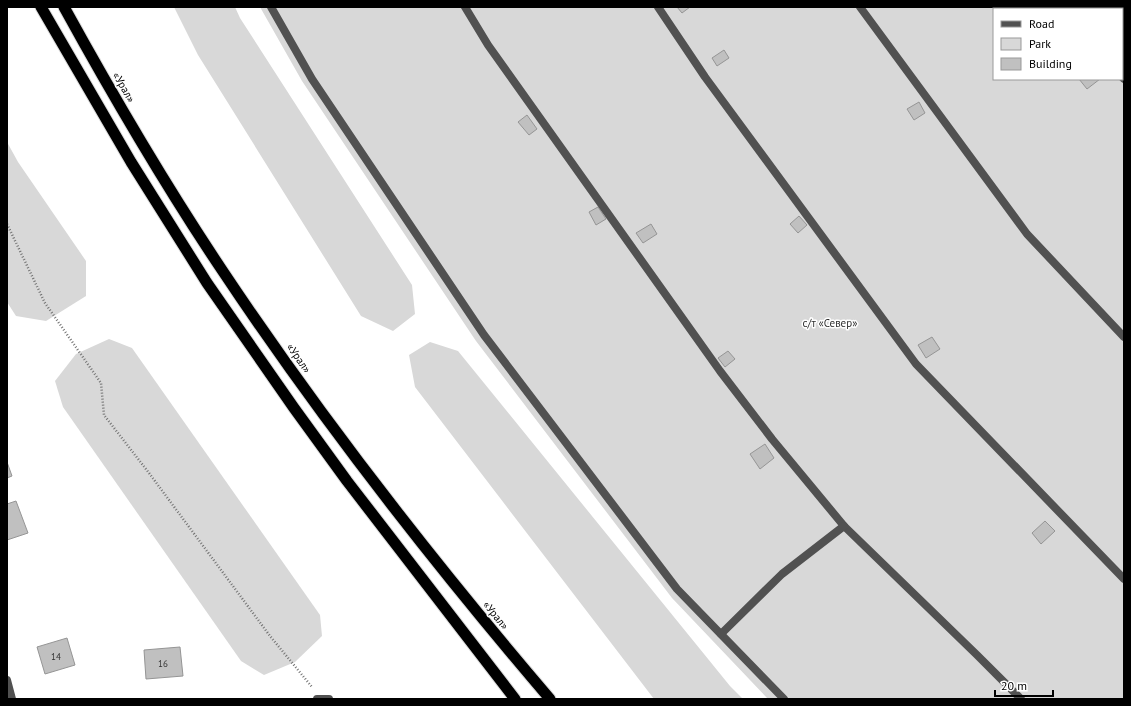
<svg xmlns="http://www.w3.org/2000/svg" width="1131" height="706" font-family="'PT Sans',sans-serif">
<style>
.green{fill:#d8d8d8;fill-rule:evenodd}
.building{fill:#c0c0c0;stroke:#959595}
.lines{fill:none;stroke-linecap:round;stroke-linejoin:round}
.trunk-casing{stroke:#dbdbdb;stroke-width:13}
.path{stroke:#737373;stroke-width:2.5;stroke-dasharray:1 2;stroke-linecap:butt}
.service{stroke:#515151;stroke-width:8}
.minor{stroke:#515151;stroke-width:8}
.trunk{stroke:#000;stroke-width:11}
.labels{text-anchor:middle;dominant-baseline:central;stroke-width:3;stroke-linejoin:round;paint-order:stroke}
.number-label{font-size:9px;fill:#303030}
.street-label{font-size:11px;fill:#000;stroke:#fff}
.park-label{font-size:11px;fill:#2f2f2f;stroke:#fff}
</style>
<rect width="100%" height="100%" fill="#fff"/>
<g class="green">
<polygon points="174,7 235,7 240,18 412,285 415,314 393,331 361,316 198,55"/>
<path d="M 260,7 L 1124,7 L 1124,699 L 768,699 L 672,598 L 476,341 L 302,81 ZM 994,9 L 1122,9 L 1122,79 L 994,79 Z"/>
<polygon points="7,142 18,162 86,261 86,296 46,321 16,316 7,302"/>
<polygon points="109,339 132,348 320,615 322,636 295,662 264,675 241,661 63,407 55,381 76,354"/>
<polygon points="430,342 458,351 730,686 743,699 654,699 415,387 409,355"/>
</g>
<g class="building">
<polygon points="677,7 690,7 682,13"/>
<polygon points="724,50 729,58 717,66 712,58"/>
<polygon points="1079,79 1100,79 1087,89"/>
<polygon points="919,102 925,113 914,120 907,109"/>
<polygon points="527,115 537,129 529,135 518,122"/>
<polygon points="598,207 606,219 596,225 589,212"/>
<polygon points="799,216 807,225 798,233 790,224"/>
<polygon points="651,224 657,234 643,243 636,233"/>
<polygon points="932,337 940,349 926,358 918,345"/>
<polygon points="728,351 735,359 725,367 718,358"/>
<polygon points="765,444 774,458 760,469 750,454"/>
<polygon points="7,462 12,476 7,478"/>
<polygon points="16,501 28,533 7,540 7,504"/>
<polygon points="1045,521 1055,531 1041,544 1032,533"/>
<polygon points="67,638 75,665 45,674 37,647"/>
<polygon points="180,647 183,676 146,679 144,650"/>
</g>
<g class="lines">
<defs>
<g id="trunk">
<polyline points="41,7 131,162 207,283 294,408 347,481 515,699"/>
<path d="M 64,7 C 113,96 165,185 222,270 C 322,420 433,562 550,699"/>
</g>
</defs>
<use href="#trunk" class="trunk-casing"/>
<polyline class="path" points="7,224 45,303 101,383 104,415 149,473 270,636 312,687"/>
<g class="service">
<polyline points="271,7 312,79 484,335 677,589 784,699"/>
<polyline points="465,7 488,45 720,371 772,439 844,526 977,655 1021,699"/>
<polyline points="658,7 705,77 916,364 1124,579"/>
<polyline points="860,7 1027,234 1124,337"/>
<polyline points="1070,7 1072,9"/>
<polyline points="1122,77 1124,79"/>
<polyline points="721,634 782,574 844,526"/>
</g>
<g class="minor">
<polyline points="7,680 12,699"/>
<polyline points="317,699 329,699"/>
</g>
<use href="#trunk" class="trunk"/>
</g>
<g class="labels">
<g class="number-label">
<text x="56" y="656">14</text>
<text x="163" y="663">16</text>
</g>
<g class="street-label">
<text transform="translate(124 87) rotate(60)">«Урал»</text>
<text transform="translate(299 358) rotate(55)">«Урал»</text>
<text transform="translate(496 615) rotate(51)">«Урал»</text>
</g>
<g class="park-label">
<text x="830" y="323">с/т «Север»</text>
</g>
</g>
<rect width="1131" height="706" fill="none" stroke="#000000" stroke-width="16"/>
<rect x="993" y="8" width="130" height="72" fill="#ffffff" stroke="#999999"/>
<rect x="1001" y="21" width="20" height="6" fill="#515151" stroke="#999999"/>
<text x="1029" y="28" font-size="12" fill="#000000">Road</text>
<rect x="1001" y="38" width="20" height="12" fill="#d8d8d8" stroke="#999999"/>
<text x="1029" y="48" font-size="12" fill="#000000">Park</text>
<rect x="1001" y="58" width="20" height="12" fill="#c0c0c0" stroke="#999999"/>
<text x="1029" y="68" font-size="12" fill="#000000">Building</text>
<path d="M995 690v6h58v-6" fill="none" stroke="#000000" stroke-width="2"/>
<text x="1001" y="690" font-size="12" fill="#000000" stroke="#ffffff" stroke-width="3" paint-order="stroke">20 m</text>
</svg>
